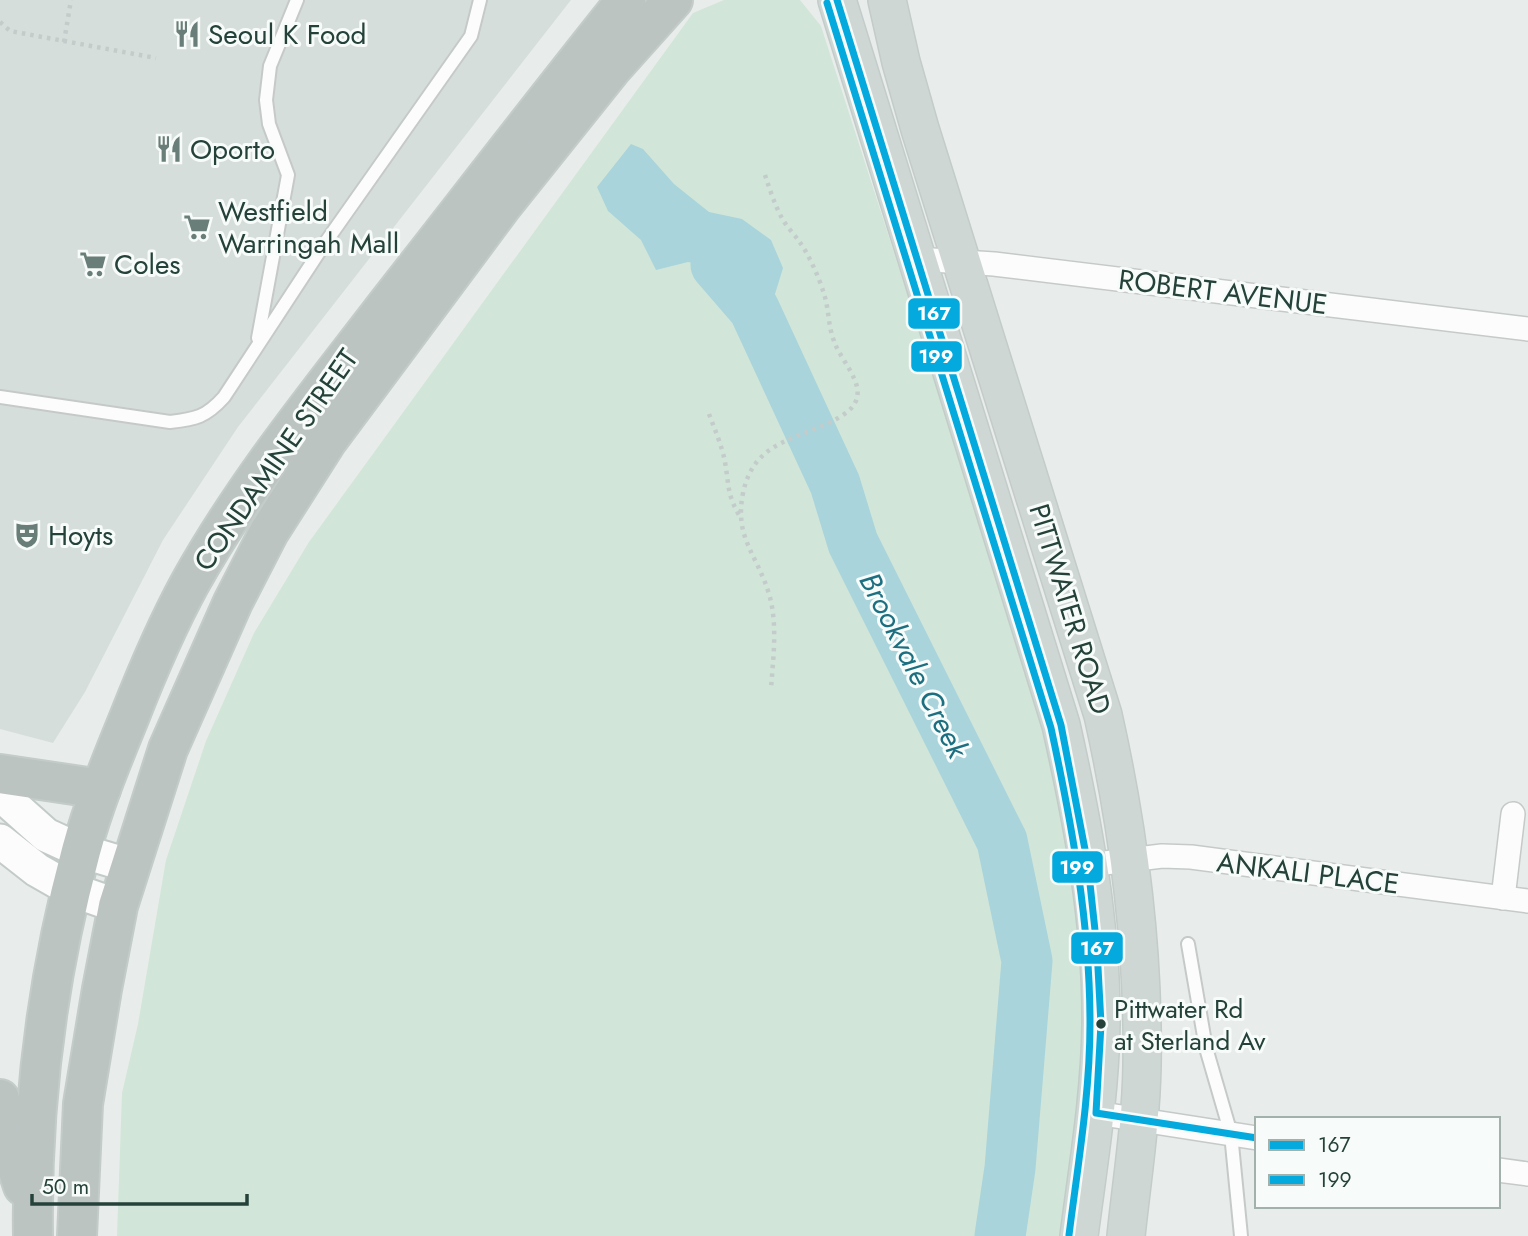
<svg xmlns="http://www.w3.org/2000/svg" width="1528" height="1236" font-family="Jost,sans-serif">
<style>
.built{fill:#d6dedb}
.green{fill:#d1e6d8}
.water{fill:#a9d4db}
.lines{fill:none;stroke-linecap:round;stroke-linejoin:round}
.river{stroke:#a9d4db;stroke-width:51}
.lane-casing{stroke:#c5cac8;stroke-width:16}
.street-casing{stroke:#c5cac8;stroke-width:26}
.secondary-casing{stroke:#c3cbc8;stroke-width:37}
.primary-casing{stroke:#c3ccc9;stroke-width:40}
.highway-casing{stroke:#c3ccc9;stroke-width:42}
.path{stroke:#c3ccca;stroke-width:4.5;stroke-dasharray:3.5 5;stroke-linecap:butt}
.lane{stroke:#fcfcfc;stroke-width:12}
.street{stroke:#fcfcfc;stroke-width:23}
.secondary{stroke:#fcfcfc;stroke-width:33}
.primary{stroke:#cfd7d5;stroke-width:37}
.highway{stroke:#bcc4c2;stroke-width:38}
.bus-1-casing{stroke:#f7fbf9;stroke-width:12}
.bus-2-casing{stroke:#f7fbf9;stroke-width:12}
.bus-1{stroke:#04aadd;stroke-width:7}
.bus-2{stroke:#04aadd;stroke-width:7}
.bus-dot{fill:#24423a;stroke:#f7fbf9;stroke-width:2.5}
.labels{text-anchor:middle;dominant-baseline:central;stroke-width:6;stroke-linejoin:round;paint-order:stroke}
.bus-label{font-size:26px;fill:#24423a;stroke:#f7fbf9;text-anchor:start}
.poi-label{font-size:28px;fill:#24423a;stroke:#f7fbf9;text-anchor:start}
.street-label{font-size:28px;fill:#24423a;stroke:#f7fbf9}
.water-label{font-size:30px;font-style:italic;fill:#1c6f80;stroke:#f7fbf9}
.line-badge{stroke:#f7fbf9;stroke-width:2.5}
.badge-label{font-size:19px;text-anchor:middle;font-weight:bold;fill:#fff}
</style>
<rect width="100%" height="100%" fill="#e8edeb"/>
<polygon class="built" points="0,0 571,0 238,427 163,540 85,692 53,743 0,729"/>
<polygon class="green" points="724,0 800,0 821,26 1049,734 1084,949 1085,1100 1064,1236 117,1236 122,1093 138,1024 166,860 206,741 254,633 309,542 693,13"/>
<polygon class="water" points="631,144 643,149 674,184 709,212 742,219 771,240 783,268 771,307 750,327 699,264 688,262 656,270 641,240 608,211 597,187"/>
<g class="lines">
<polyline class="river" points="716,265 754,309 835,484 853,543 1002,841 1027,961 1010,1168 1000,1236"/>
<defs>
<g id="lane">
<polyline points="258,338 288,175 269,124 266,100 270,66 297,0"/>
<path d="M 0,397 L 170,422 C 196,419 206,417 224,397 L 323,246 L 471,36 L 480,0"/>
<polyline points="1188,944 1206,1048 1231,1134 1241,1236"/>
</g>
<g id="street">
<polyline points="917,259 994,264 1528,329"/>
<polyline points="1088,865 1162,856 1191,857 1528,901"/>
<polyline points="1503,898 1513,814"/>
<polyline points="1096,1113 1257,1138"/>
<polyline points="1498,1170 1528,1174"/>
</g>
<g id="secondary">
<polyline points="0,794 46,835 81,851 131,866"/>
<polyline points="0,841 37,870 72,890 118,906"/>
</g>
<g id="primary">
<path d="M 837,0 L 1061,725 C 1083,823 1102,924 1101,1025 C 1100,1096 1088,1166 1079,1236"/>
<path d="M 887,0 L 901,62 L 920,129 L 1103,715 C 1129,831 1144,947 1142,1066 C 1141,1123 1132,1179 1126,1236"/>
</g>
<g id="highway">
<polyline points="0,774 101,789"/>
<polyline points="0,1099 6,1134 23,1186"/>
<path d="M 33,1236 C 31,1106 47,977 81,851 C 93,806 111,762 129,718 C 147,672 166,627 190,583 C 245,484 317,396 386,306 C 466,204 545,101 626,0"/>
<polyline points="77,1236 83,1104 102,989 118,906 168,749 233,602 269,532 327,441 501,207 613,67 673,0"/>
</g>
</defs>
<use href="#lane" class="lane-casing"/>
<use href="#street" class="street-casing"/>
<use href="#secondary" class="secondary-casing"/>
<use href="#primary" class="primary-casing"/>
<use href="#highway" class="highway-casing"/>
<g class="path">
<polyline points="0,22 10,31 156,58"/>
<polyline points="64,42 71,0"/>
<path d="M 765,175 C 770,190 775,206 783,220 C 787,227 794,234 799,241 C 809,255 819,277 824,294 C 829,309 828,326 834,341 C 842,365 877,393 843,415 C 803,441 755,436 743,493 C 734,538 757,554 769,594 C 778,624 773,659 771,689"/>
<path d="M 709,414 C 715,430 722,446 725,462 C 729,485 727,494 739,515"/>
</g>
<use href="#lane" class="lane"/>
<use href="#street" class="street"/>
<use href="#secondary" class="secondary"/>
<use href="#primary" class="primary"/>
<use href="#highway" class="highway"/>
<defs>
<polyline id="bus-1" points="837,0 1061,725 1088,865 1097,949 1101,1024 1096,1113 1257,1138"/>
<path id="bus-2" d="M 827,3 L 1051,728 C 1072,825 1090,923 1090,1023 C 1090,1094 1078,1164 1069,1235"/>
</defs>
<use href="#bus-1" class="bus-1-casing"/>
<use href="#bus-2" class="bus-2-casing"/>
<use href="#bus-1" class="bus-1"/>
<use href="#bus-2" class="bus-2"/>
</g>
<defs>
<symbol id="restaurant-bare" viewBox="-9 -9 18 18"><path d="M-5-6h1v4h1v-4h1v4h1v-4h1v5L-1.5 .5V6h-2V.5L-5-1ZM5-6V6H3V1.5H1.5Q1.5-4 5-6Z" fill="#697e78" stroke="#f7fbf9" stroke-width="2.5" paint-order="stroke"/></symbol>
<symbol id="supermarket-bare" viewBox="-9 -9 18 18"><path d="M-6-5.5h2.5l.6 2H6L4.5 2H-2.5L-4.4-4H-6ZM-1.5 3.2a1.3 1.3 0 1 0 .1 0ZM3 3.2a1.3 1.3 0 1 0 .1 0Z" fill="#697e78" stroke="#f7fbf9" stroke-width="2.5" paint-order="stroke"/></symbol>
<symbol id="theatre-bare" viewBox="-9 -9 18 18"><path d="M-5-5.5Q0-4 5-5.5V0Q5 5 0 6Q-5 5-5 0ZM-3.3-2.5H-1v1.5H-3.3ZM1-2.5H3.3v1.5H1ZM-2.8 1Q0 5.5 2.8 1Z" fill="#697e78" stroke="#f7fbf9" stroke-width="2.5" paint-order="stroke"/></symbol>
</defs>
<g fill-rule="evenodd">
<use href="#restaurant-bare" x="168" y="15" width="38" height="38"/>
<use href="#restaurant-bare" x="150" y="130" width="38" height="38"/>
<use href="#supermarket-bare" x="178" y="208" width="38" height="38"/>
<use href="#supermarket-bare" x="74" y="245" width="38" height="38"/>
<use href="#theatre-bare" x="8" y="516" width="38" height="38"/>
</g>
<circle class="bus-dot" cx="1101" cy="1024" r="6"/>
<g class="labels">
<g class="bus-label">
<text x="1114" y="1009">Pittwater Rd<tspan x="1114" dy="32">at Sterland Av</tspan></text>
</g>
<g class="poi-label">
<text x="208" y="34">Seoul K Food</text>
<text x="190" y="149">Oporto</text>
<text x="218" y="211">Westfield<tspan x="218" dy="32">Warringah Mall</tspan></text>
<text x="114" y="264">Coles</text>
<text x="48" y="535">Hoyts</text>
</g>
<g class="street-label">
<text transform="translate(1223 292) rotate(7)">ROBERT AVENUE</text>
<text transform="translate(276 460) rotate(-55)">CONDAMINE STREET</text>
<text transform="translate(1070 609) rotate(73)">PITTWATER ROAD</text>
<text transform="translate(1308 873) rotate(7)">ANKALI PLACE</text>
</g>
<g class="water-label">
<text transform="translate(914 665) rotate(63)">Brookvale Creek</text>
</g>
</g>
<g class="line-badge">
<rect x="907" y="297" width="54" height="33" rx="7" fill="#04aadd"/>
<rect x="910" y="340" width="53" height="33" rx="7" fill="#04aadd"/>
<rect x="1051" y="850" width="53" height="34" rx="7" fill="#04aadd"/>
<rect x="1070" y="931" width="54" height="34" rx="7" fill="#04aadd"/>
</g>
<g class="badge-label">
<text x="934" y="320">167</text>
<text x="936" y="363">199</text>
<text x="1077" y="874">199</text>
<text x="1097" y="955">167</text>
</g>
<rect x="1255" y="1117" width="245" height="91" fill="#f7fbf9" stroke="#a3b1ad" stroke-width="2"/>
<rect x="1269" y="1140" width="35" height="10" fill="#04aadd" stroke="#a3b1ad" stroke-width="2"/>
<text x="1318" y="1152" font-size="21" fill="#24423a">167</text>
<rect x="1269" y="1175" width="35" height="10" fill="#04aadd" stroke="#a3b1ad" stroke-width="2"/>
<text x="1318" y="1187" font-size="21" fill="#24423a">199</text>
<path d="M32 1194v10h215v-10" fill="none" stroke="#24423a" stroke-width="3.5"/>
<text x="42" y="1194" font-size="21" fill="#24423a" stroke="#f7fbf9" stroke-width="5" paint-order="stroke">50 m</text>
</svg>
